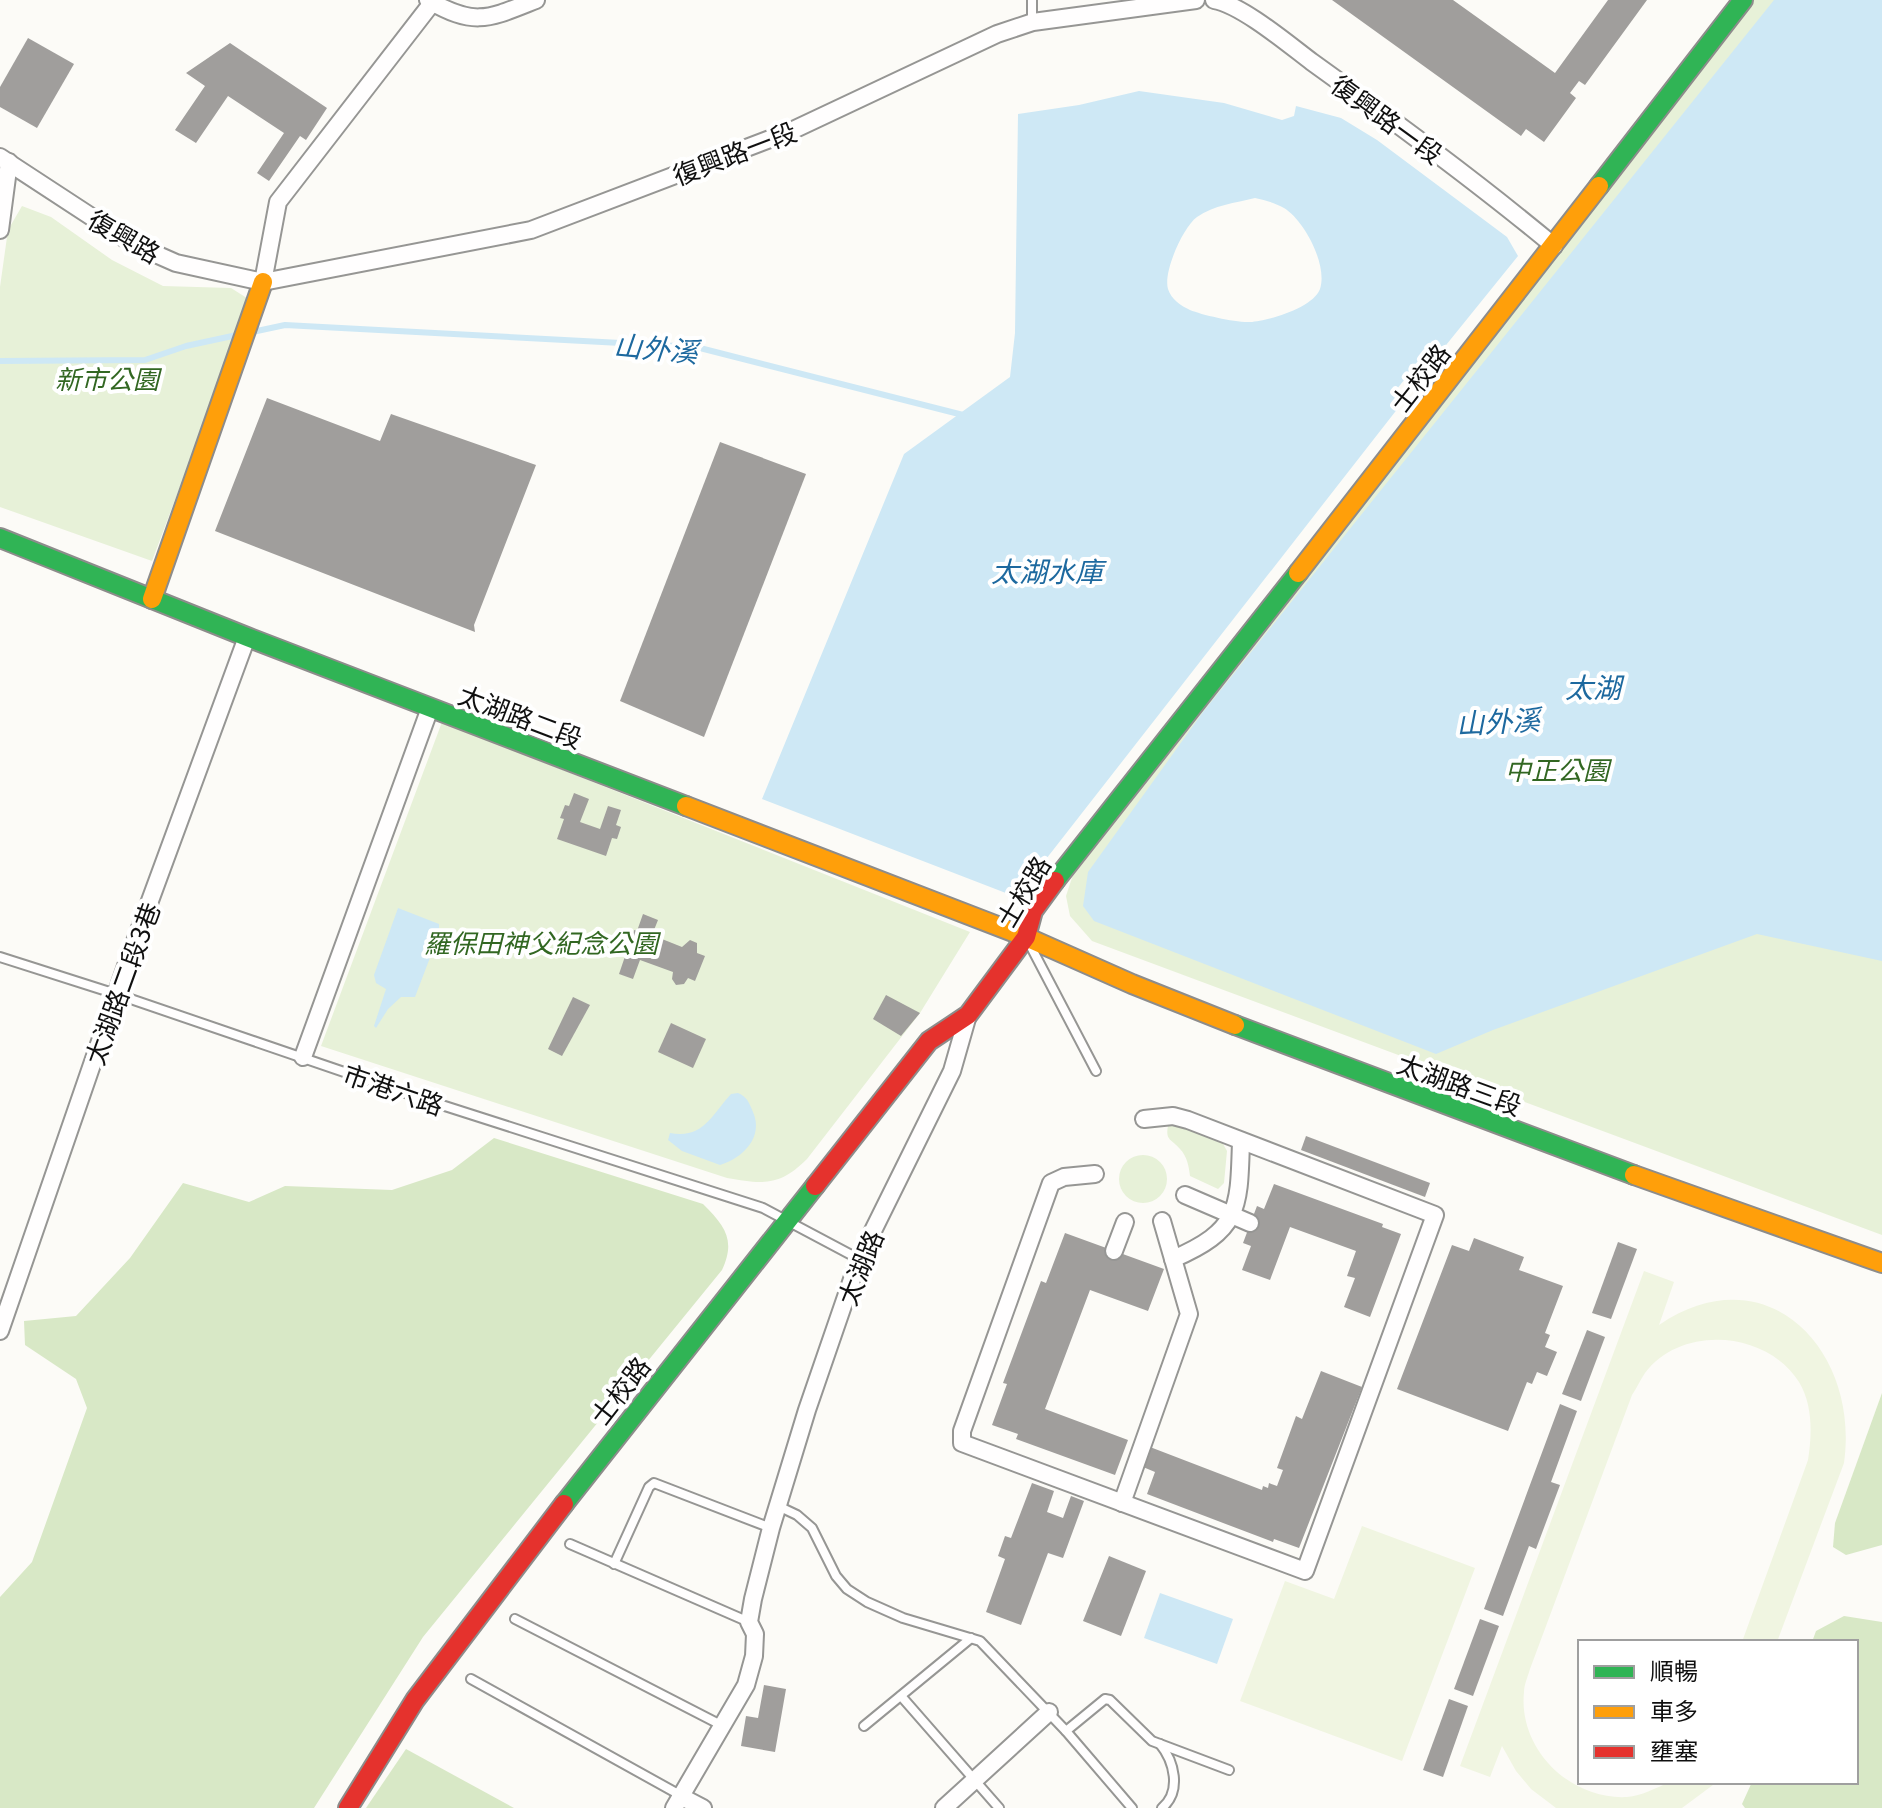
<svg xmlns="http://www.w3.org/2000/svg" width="1882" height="1808" font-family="Georgia,'Noto Sans TC',serif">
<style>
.green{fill:#e7f1d8}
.forest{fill:#d8e8c6}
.pitch{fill:#f0f5e1}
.water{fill:#cee8f5;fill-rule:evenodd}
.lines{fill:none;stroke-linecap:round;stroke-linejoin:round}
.stream{stroke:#cee8f5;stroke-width:6}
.building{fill:#a09e9c}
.lane-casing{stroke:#969694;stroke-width:12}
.street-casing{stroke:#969694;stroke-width:20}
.fast-casing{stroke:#8d8c8b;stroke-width:22}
.slow-casing{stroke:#8d8c8b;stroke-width:22}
.jam-casing{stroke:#8d8c8b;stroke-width:22}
.lane{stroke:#fffefe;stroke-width:8}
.street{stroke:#fffefe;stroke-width:16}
.fast{stroke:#30b455;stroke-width:18}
.slow{stroke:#ff9f0a;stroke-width:18}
.jam{stroke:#e5322d;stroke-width:18}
.labels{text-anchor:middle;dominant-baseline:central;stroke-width:8;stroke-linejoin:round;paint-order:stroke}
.street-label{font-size:26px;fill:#101010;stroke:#fff}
.park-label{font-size:26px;font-style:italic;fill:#326722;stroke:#fff}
.water-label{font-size:28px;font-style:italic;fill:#1d699f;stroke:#fff}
</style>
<rect width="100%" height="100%" fill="#fcfbf7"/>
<g class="green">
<polygon points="1743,0 1882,0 1882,1235 1092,941 1070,916 1066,896 1083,844"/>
<polygon points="22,206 51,217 112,260 163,286 231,288 250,300 152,561 0,507 0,287 8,230"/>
<path d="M 442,722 L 970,932 L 920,1013 L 807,1159 C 779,1187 762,1184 727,1178 L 321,1046 Z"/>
<path d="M 1175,1124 L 1222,1142 L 1227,1151 L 1224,1183 L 1218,1189 L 1190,1176 C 1189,1167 1187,1156 1180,1149 C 1172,1139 1165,1141 1168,1126 Z"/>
<circle cx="1143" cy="1179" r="24"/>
</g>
<g class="forest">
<path d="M 494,1138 L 703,1204 C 725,1226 736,1240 722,1270 L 423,1637 L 314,1808 L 0,1808 L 0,1597 L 32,1562 L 87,1408 L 76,1379 L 25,1345 L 24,1321 L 76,1316 L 130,1258 L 183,1183 L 249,1202 L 285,1186 L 392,1190 L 452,1170 Z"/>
<polygon points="1882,1393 1882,1545 1846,1555 1833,1547 1835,1523"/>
<polygon points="1844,1616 1882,1622 1882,1808 1745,1808 1742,1804 1752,1782 1856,1782 1856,1642 1812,1642 1816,1631"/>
<polygon points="406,1749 514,1808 366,1808"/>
</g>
<g class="pitch">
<path d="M 1644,1271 L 1674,1282 L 1659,1325 C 1767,1252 1860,1350 1844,1463 L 1777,1642 L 1742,1642 L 1808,1460 C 1812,1435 1813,1405 1799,1382 C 1767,1331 1682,1324 1645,1373 C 1640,1380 1637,1388 1632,1395 L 1530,1669 C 1528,1676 1524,1685 1524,1692 C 1518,1750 1571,1800 1627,1797 C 1642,1796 1655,1788 1668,1783 C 1681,1778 1702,1782 1717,1782 L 1682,1808 L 1556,1808 L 1531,1789 L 1516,1771 L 1502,1746 L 1490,1777 L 1460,1766 Z"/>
<polygon points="1362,1526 1475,1568 1402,1761 1240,1701 1285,1581 1334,1599"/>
</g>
<g class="water">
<polygon points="1774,0 1882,0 1882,961 1757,934 1493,1030 1436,1054 1094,921 1083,906 1088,872 1203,712"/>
<path d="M 1139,91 L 1224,103 L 1282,120 L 1294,116 L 1296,106 L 1341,118 L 1377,140 L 1507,237 L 1518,256 L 1417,381 L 1408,375 L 1393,394 L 1402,403 L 1018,895 L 1011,895 L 762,799 L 904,454 L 1010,377 L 1015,333 L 1018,114 L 1079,105 ZM 1255,198 C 1265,200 1275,203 1284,208 C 1304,220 1328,265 1320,289 C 1313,308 1268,321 1250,322 C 1237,323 1202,315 1190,310 C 1181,306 1171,299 1168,289 C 1163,272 1183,227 1197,217 C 1214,205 1235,203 1255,198 Z"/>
<polygon points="398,908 439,924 439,934 415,997 401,997 388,1009 376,1028 374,1026 386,989 376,983 374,975"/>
<path d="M 738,1093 C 747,1097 749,1102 753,1112 C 764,1137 743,1158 720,1165 L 682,1151 L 668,1140 L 670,1133 C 703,1139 711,1116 731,1094 Z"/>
<polygon points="1160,1593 1233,1619 1217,1664 1144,1638"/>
</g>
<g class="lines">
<g class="stream">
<polyline points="252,332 285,325 696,347 967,416"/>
<polyline points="0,361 145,360 186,346 237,335"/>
</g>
</g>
<g class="building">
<polygon points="1332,0 1453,0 1555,73 1608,0 1647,0 1585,85 1579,81 1570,93 1576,98 1544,142 1526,129 1521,136"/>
<polygon points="28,38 74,64 37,128 0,107 0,87"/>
<polygon points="230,43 327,108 306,140 300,136 269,181 257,173 284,133 228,96 196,143 175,130 205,86 186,73"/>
<polygon points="267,398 380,441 391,414 536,465 474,625 475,632 215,531"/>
<polygon points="720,442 806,474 704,737 620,701"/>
<polygon points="574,793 589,799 580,822 600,829 608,806 621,810 616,825 621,827 617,839 612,838 606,856 557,839 564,819 560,818 565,805 569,806"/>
<polygon points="643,914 658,920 652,935 682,947 690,940 697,943 697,953 705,956 695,981 688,978 684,984 676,985 672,979 673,972 640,960 633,979 619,974 634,930 637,931"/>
<polygon points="886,995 920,1013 901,1036 873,1019"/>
<polygon points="573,997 590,1005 562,1056 548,1049"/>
<polygon points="671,1023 706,1039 693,1068 658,1052"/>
<polygon points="1306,1136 1430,1183 1425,1197 1301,1150"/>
<polygon points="1274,1184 1383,1224 1382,1227 1401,1234 1370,1317 1344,1307 1355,1278 1347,1276 1356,1251 1290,1227 1270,1280 1242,1270 1251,1246 1243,1243 1257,1206 1264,1209"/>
<polygon points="1065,1233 1164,1269 1148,1311 1090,1290 1045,1409 1128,1440 1115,1475 1016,1439 1018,1434 992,1425 1007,1384 1003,1383 1041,1281 1046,1283"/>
<polygon points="1474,1238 1524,1257 1519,1270 1563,1286 1545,1333 1550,1335 1545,1347 1557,1352 1547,1376 1537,1372 1532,1384 1527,1382 1508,1431 1397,1389 1452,1245 1469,1251"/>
<polygon points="1618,1242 1637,1249 1611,1319 1592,1313"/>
<polygon points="1587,1330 1605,1337 1581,1401 1562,1394"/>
<polygon points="1321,1371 1362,1387 1299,1548 1274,1539 1273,1542 1147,1494 1155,1472 1143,1467 1150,1447 1262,1490 1263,1486 1268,1488 1269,1483 1277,1486 1283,1470 1277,1468 1296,1416 1302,1419"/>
<polygon points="1560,1404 1577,1411 1551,1482 1560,1485 1536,1549 1529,1546 1503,1616 1484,1609"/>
<polygon points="1032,1483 1054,1491 1047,1512 1063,1518 1071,1496 1084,1501 1063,1558 1048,1553 1021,1625 986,1612 1005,1559 998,1556 1005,1536 1011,1538"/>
<polygon points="1109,1556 1146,1571 1121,1636 1083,1621"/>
<polygon points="1480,1619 1499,1626 1473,1696 1454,1689"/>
<polygon points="764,1685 786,1689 775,1752 741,1746 746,1716 758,1718"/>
<polygon points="1449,1699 1468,1706 1443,1777 1423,1770"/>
</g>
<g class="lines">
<defs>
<g id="lane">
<polyline points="1032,0 1032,21"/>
<polyline points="1030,945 1096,1071"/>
<polyline points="0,957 116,994 426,1100 763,1208 859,1259"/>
<polyline points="778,1506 797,1515 812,1528 836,1576 847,1589 867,1602 903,1618 980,1641 1066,1731 1105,1699 1110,1700 1152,1741 1229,1770"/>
<polyline points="570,1544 749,1622"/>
<polyline points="614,1564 649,1487 654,1483 771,1528"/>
<polyline points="515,1619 721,1725"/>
<polyline points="471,1679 680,1795"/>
<polyline points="901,1696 999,1808"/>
<polyline points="864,1726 971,1638"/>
<polyline points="1066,1731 1132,1808"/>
<path d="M 1160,1744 C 1174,1761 1182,1791 1162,1808"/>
</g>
<g id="street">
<path d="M 428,0 C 475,27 488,19 536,0"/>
<path d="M 1214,0 C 1242,5 1288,44 1312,62 C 1394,121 1476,181 1554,246"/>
<polyline points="0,157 133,244 176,263 263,282 531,230 791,131 997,34 1033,22 1196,0"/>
<polyline points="0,230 9,162"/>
<polyline points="263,282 278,202 432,3"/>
<polyline points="303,1057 430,708"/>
<polyline points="1095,1174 1064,1177 1051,1183 962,1431 962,1443 1305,1571 1435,1215 1188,1120 1173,1116 1144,1119"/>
<polyline points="1185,1195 1250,1223"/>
<polyline points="1114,1251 1125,1222"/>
<path d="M 1173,1259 C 1240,1230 1239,1209 1241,1141"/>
<polyline points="0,1331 126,966 247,637"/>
<polyline points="1122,1503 1189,1314 1162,1221"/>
<polyline points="680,1796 703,1808"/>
<polyline points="674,1808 746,1685 754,1656 755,1634 749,1622 753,1599 771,1528 807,1410 859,1259 952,1071 968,1015"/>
<polyline points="944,1808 1049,1712"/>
</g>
<g id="fast">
<polyline points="1599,186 1743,0"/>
<polyline points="0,538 247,637 686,806"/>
<polyline points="1055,881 1298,573"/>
<polyline points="1235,1025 1634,1175"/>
<polyline points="564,1504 815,1186"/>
</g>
<g id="slow">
<polyline points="1298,573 1599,186"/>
<polyline points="152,599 263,282"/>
<polyline points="686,806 1026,937 1132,984 1235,1025"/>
<polyline points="1634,1175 1882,1263"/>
</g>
<g id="jam">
<polyline points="815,1186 929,1041 968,1015 1026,937 1033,911 1055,881"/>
<polyline points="348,1808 415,1700 564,1504"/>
</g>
</defs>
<use href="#lane" class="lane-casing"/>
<use href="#street" class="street-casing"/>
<use href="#fast" class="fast-casing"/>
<use href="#slow" class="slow-casing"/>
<use href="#jam" class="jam-casing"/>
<use href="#lane" class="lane"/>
<use href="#street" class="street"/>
<use href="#fast" class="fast"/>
<use href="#slow" class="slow"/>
<use href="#jam" class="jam"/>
</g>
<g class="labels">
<g class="street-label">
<text transform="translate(1388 118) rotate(36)">復興路一段</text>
<text transform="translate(734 152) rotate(-21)">復興路一段</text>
<text transform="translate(125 235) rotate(30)">復興路</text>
<text transform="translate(1419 377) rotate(-52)">士校路</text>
<text transform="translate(521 715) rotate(21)">太湖路二段</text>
<text transform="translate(1022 891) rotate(-59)">士校路</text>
<text transform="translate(121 983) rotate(-70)">太湖路二段3巷</text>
<text transform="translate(1460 1083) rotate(20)">太湖路三段</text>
<text transform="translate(394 1088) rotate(19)">市港六路</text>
<text transform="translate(859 1267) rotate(-68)">太湖路</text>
<text transform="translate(619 1390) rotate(-52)">士校路</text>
</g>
<g class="park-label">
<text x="107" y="377">新市公園</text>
<text x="1557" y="768">中正公園</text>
<text x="541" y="941">羅保田神父紀念公園</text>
</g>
<g class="water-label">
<text transform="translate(656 347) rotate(5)">山外溪</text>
<text x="1047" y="570">太湖水庫</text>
<text x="1593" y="686">太湖</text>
<text transform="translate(1498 720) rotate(-3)">山外溪</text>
</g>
</g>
<rect x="1578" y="1640" width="280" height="144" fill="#ffffff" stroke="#9f9f9f" stroke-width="2"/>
<rect x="1594" y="1666" width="40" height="12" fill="#30b455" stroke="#9f9f9f" stroke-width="2"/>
<text x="1650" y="1680" font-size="24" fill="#101010">順暢</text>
<rect x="1594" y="1706" width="40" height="12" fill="#ff9f0a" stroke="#9f9f9f" stroke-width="2"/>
<text x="1650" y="1720" font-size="24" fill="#101010">車多</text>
<rect x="1594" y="1746" width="40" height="12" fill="#e5322d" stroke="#9f9f9f" stroke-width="2"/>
<text x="1650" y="1760" font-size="24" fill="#101010">壅塞</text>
</svg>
